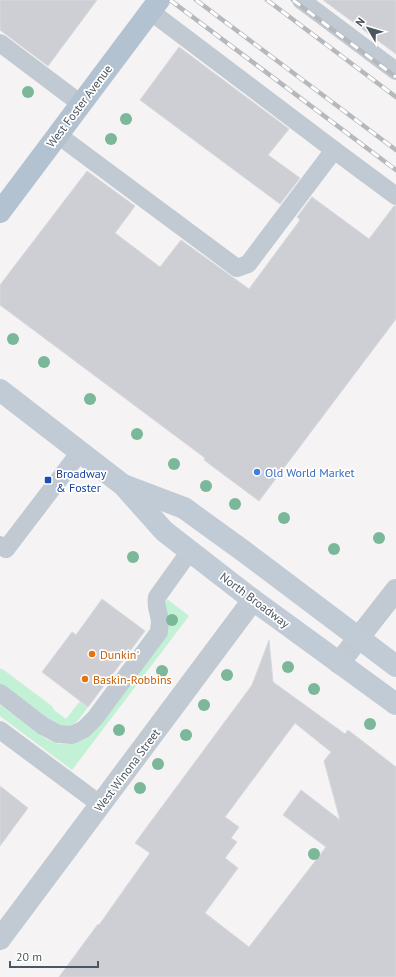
<svg xmlns="http://www.w3.org/2000/svg" width="396" height="977" font-family="'PT Sans',sans-serif">
<style>
.green{fill:#c3f1d5}
.building{fill:#cdcfd5;stroke:#d7d9de;fill-rule:evenodd}
.lines{fill:none;stroke-linecap:round;stroke-linejoin:round}
.lane{stroke:#c1cad2;stroke-width:18}
.street{stroke:#c1cad2;stroke-width:22}
.secondary{stroke:#c1cbd6;stroke-width:22}
.primary{stroke:#b3c2d1;stroke-width:22}
.rail-casing{stroke:#b5b8bd;stroke-width:4.5}
.rail{stroke:#fff;stroke-width:3;stroke-dasharray:9;stroke-linecap:butt}
.tree{fill:#7bb799}
.shop-dot{fill:#3f7fe0;stroke:#fff;stroke-width:1.5}
.transit-dot{fill:#1a4fb4;stroke:#fff;stroke-width:1.5}
.food-dot{fill:#e8710a;stroke:#fff;stroke-width:1.5}
.labels{text-anchor:middle;dominant-baseline:central;stroke-width:3.5;stroke-linejoin:round;paint-order:stroke}
.street-label{font-size:12px;fill:#4a5661;stroke:#fff}
.shop-label{font-size:12px;fill:#366cbe;stroke:#fff;text-anchor:start}
.transit-label{font-size:12px;fill:#164399;stroke:#fff;text-anchor:start}
.food-label{font-size:12px;fill:#c56008;stroke:#fff;text-anchor:start}
</style>
<rect width="100%" height="100%" fill="#f5f3f3"/>
<g class="green">
<path d="M 167,599 L 189,616 L 72,770 L 0,716 L 0,705 L 46,739 C 57,744 64,747 76,741 L 165,607 Z"/>
<path d="M 1,668 L 52,706 L 54,710 L 66,719 L 80,701 L 88,707 C 82,715 76,727 64,727 C 61,726 57,725 54,724 L 0,684 L 0,670 Z"/>
</g>
<g class="building">
<polygon points="0,0 97,0 48,66 0,30"/>
<polygon points="323,0 396,0 396,54"/>
<polygon points="179,47 289,129 268,155 300,178 280,204 140,100"/>
<polygon points="87,171 135,206 115,233 160,267 181,240 249,289 300,220 297,217 312,197 369,239 394,206 396,206 396,319 259,501 204,460 205,458 0,305 0,285"/>
<polygon points="102,599 145,631 88,707 42,672 72,632 76,635"/>
<path d="M 269,640 L 273,682 L 345,734 L 348,730 L 396,767 L 396,977 L 59,977 L 98,924 L 99,925 L 150,853 L 135,843 L 252,685 ZM 295,723 L 331,752 L 324,761 L 340,820 L 301,790 L 283,815 L 326,847 L 249,947 L 205,913 L 238,868 L 225,858 L 237,842 L 231,838 L 239,827 L 225,817 Z"/>
<polygon points="0,786 28,808 0,846"/>
</g>
<g class="lines">
<g class="lane">
<polyline points="301,0 396,71"/>
<polyline points="150,11 334,150 396,196"/>
<polyline points="0,43 81,104"/>
<polyline points="58,135 237,268 248,264 334,150"/>
<polyline points="0,545 6,549 80,452"/>
<path d="M 0,693 L 43,726 L 58,734 L 72,735 L 84,729 L 95,718 L 159,632 C 159,628 160,624 160,621 C 159,611 155,608 157,597 L 190,551"/>
<polyline points="0,730 101,805"/>
</g>
<g class="street">
<polyline points="339,663 396,590"/>
<polyline points="0,939 253,600"/>
</g>
<g class="secondary">
<polyline points="0,390 123,485 164,531 253,600 396,704"/>
<polyline points="126,486 184,508 242,550 396,666"/>
</g>
<polyline class="primary" points="0,212 159,0"/>
<defs>
<g id="rail">
<polyline points="170,0 396,170"/>
<polyline points="196,0 396,150"/>
<polyline points="267,0 396,97"/>
<polyline points="293,0 396,77"/>
</g>
</defs>
<use href="#rail" class="rail-casing"/>
<use href="#rail" class="rail"/>
</g>
<g class="tree">
<circle cx="28" cy="92" r="6"/>
<circle cx="126" cy="119" r="6"/>
<circle cx="111" cy="139" r="6"/>
<circle cx="13" cy="339" r="6"/>
<circle cx="44" cy="362" r="6"/>
<circle cx="90" cy="399" r="6"/>
<circle cx="137" cy="434" r="6"/>
<circle cx="174" cy="464" r="6"/>
<circle cx="206" cy="486" r="6"/>
<circle cx="235" cy="504" r="6"/>
<circle cx="284" cy="518" r="6"/>
<circle cx="379" cy="538" r="6"/>
<circle cx="334" cy="549" r="6"/>
<circle cx="133" cy="557" r="6"/>
<circle cx="172" cy="620" r="6"/>
<circle cx="288" cy="667" r="6"/>
<circle cx="162" cy="671" r="6"/>
<circle cx="227" cy="675" r="6"/>
<circle cx="314" cy="689" r="6"/>
<circle cx="204" cy="705" r="6"/>
<circle cx="370" cy="724" r="6"/>
<circle cx="119" cy="730" r="6"/>
<circle cx="186" cy="735" r="6"/>
<circle cx="158" cy="764" r="6"/>
<circle cx="140" cy="788" r="6"/>
<circle cx="314" cy="854" r="6"/>
</g>
<circle class="shop-dot" cx="257" cy="472" r="4"/>
<rect class="transit-dot" x="44" y="476" width="8" height="8" rx="2"/>
<g class="food-dot">
<circle cx="92" cy="654" r="4"/>
<circle cx="85" cy="679" r="4"/>
</g>
<g class="labels">
<g class="street-label">
<text transform="translate(79 106) rotate(-53)">West Foster Avenue</text>
<text transform="translate(255 600) rotate(37)">North Broadway</text>
<text transform="translate(127 770) rotate(-53)">West Winona Street</text>
</g>
<g class="shop-label">
<text x="265" y="472">Old World Market</text>
</g>
<g class="transit-label">
<text x="56" y="473">Broadway<tspan x="56" dy="14">&amp; Foster</tspan></text>
</g>
<g class="food-label">
<text x="100" y="654">Dunkin'</text>
<text x="93" y="679">Baskin-Robbins</text>
</g>
</g>
<g transform="translate(368 28) rotate(308)" stroke="#ffffff" stroke-width="3" paint-order="stroke">
<path d="M0-3L7 15L0 10L-7 15Z" fill="#4a5661"/>
<text y="-6" font-size="11" font-weight="bold" text-anchor="middle" fill="#4a5661">N</text>
</g>
<path d="M10 961v6h88v-6" fill="none" stroke="#4a5661" stroke-width="2"/>
<text x="16" y="961" font-size="12" fill="#4a5661" stroke="#ffffff" stroke-width="3" paint-order="stroke">20 m</text>
</svg>
